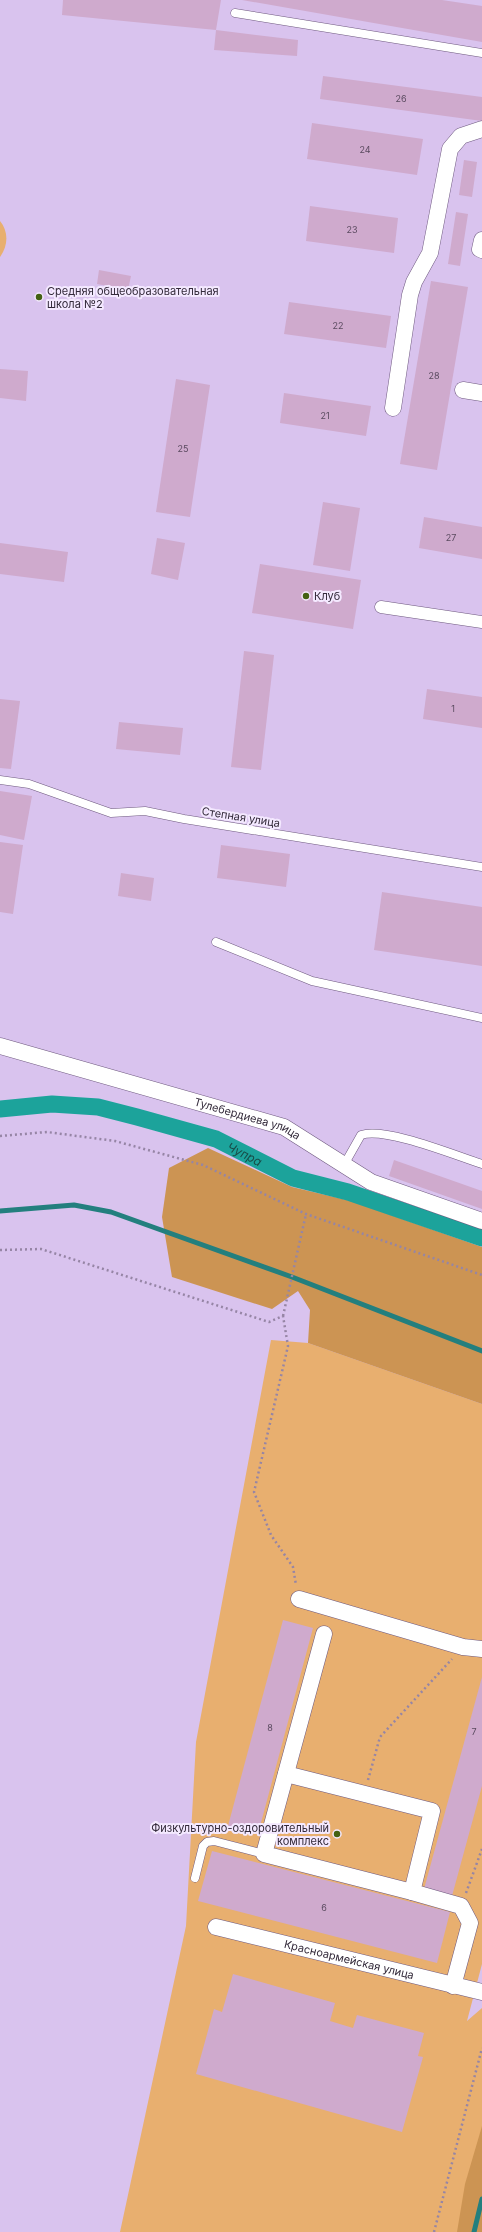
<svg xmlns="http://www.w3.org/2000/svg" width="482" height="2232" font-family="Inter,sans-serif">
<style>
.green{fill:#e8af6f}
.forest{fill:#cc9453}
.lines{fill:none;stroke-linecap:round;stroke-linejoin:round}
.stream{stroke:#237f7e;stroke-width:5}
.canal{stroke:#1ca39b;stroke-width:17}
.building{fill:#cfaacd}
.service-casing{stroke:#6e597f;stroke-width:9}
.pedestrian-casing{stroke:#6e597f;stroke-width:13}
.minor-casing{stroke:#6e597f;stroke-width:17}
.path{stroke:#9685a5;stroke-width:2.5;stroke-dasharray:2 3;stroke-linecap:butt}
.service{stroke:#fff;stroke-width:8}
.pedestrian{stroke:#fff;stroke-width:12}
.minor{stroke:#fff;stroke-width:16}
.poi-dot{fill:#436113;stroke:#f4e9ff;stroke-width:1.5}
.labels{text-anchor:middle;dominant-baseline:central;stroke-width:4;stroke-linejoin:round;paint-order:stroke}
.number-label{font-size:9px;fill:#5a4a5f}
.poi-label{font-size:11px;fill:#332a3a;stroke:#f4e9ff;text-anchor:start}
.street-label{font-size:11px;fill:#332a3a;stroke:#f4e9ff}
.water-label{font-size:12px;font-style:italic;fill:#184c48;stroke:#f4e9ff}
</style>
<rect width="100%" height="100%" fill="#d9c3ee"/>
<g class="green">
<path d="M 0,221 C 9,232 8,246 0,257 Z"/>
<polygon points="271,1340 308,1343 482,1404 482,1964 467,2021 482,2008 482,2142 461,2232 120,2232 186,1926 196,1742"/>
</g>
<g class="forest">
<polygon points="208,1148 292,1187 351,1201 482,1247 482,1404 308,1343 310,1310 298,1291 272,1309 172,1277 162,1217 169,1168"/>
<polygon points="482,2126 482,2232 457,2232 465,2184"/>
</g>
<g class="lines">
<g class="stream">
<polyline points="0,1211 74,1205 111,1212 292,1277 482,1351"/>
<polyline points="474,2232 482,2199"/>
</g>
<path class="canal" id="s1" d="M 0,1109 L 52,1104 L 98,1107 L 137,1117 L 216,1139 L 293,1178 L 348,1192 L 482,1238"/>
</g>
<g class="building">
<polygon points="63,0 221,0 216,30 298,40 297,56 214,50 216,30 62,15"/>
<polygon points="242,0 442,0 482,6 482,42"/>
<polygon points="323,76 482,97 482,121 320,99"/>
<polygon points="312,123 423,139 417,175 307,159"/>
<polygon points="464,160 477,162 472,197 459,195"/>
<polygon points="310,206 398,218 394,253 306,241"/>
<polygon points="456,212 468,214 460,266 448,264"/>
<polygon points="99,270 131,276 128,290 97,284"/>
<polygon points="431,281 468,287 437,470 400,464"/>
<polygon points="289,302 391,316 386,348 284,334"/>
<polygon points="0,369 28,371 26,401 0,398"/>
<polygon points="176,379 210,385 190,517 156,512"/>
<polygon points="284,393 371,406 366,436 280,423"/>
<polygon points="323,502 360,508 350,571 313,565"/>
<polygon points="424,517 482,527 482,559 419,548"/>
<polygon points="157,538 185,543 178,580 151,574"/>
<polygon points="0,543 68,552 64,582 0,574"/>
<polygon points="260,564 361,580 353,629 252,613"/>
<polygon points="244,651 274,655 261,770 231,767"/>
<polygon points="427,689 482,697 482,728 423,719"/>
<polygon points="0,699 20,701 11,769 0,768"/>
<polygon points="119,722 183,728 180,755 116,749"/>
<polygon points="0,791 32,796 24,840 0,835"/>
<polygon points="0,842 23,845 13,914 0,912"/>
<polygon points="221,845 290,854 286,887 217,878"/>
<polygon points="121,873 154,878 151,901 118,896"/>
<polygon points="382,892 482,907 482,966 374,950"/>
<polygon points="394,1160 482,1191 482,1209 389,1176"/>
<polygon points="283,1620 313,1628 258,1834 228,1826"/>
<polygon points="482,1677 482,1786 452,1896 424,1889"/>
<polygon points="212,1851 450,1912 437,1963 198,1901"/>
<polygon points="233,1974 335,2003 330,2021 353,2028 357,2015 424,2033 418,2056 423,2057 402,2132 196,2074 214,2009 222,2012"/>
</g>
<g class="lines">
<defs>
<g id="service">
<polyline points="235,13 482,53"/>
<polyline points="0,780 29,784 111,813 145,811 184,819 482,867"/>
<polyline points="216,942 312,981 482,1018"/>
<path d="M 344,1165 L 361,1135 C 386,1127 454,1155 482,1164"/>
<polyline points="195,1878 203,1846 207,1842 214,1841 264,1854"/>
</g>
<polyline id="pedestrian" points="381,607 482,622"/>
<g id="minor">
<polyline points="482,240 480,249 482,250"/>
<polyline points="463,390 482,393"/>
<polyline points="393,408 410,295 414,282 430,253 450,149 461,136 482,129"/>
<path id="s2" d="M 0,1046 L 284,1127 L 371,1182 L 482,1221"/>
<polyline points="299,1599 463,1647 482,1649"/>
<polyline points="324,1634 264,1854 412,1892"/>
<polyline points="286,1774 432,1811 412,1892 461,1906 470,1923 453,1986"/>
<path id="s3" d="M 216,1927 L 482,1992"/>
</g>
</defs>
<use href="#service" class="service-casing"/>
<use href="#pedestrian" class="pedestrian-casing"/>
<use href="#minor" class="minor-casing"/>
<g class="path">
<polyline points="0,1136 47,1132 115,1141 203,1165 306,1214 482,1275"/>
<polyline points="0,1250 41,1249 269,1322 283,1316 288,1346 254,1492 271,1535 293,1567 296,1585"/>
<polyline points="283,1316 306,1214"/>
<polyline points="368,1780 380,1737 452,1659"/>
<polyline points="466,1893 482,1849"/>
<polyline points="434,2232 482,2048"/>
</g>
<use href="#service" class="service"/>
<use href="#pedestrian" class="pedestrian"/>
<use href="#minor" class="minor"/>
</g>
<g class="poi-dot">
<circle cx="39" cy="297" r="4"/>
<circle cx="306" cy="596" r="4"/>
<circle cx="337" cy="1834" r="4"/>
</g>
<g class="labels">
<g class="number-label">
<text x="401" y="98">26</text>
<text x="365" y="149">24</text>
<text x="352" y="229">23</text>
<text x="338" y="325">22</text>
<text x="434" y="375">28</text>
<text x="325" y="415">21</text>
<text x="183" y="448">25</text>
<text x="451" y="537">27</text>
<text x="453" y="708">1</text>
<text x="270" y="1727">8</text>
<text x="474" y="1731">7</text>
<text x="324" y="1907">6</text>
</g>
<g class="poi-label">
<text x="47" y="291">Средняя общеобразовательная<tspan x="47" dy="13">школа №2</tspan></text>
<text x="314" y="596">Клуб</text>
<text x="329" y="1828" text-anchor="end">Физкультурно-оздоровительный<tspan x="329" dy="13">комплекс</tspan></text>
</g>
<g class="street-label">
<text transform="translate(241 817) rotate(9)">Степная улица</text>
<text stroke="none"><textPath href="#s2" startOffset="258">Тулебердиева улица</textPath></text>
<text stroke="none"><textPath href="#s3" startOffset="137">Красноармейская улица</textPath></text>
</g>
<g class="water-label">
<text stroke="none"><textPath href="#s1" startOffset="253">Чупра</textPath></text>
</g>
</g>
</svg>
